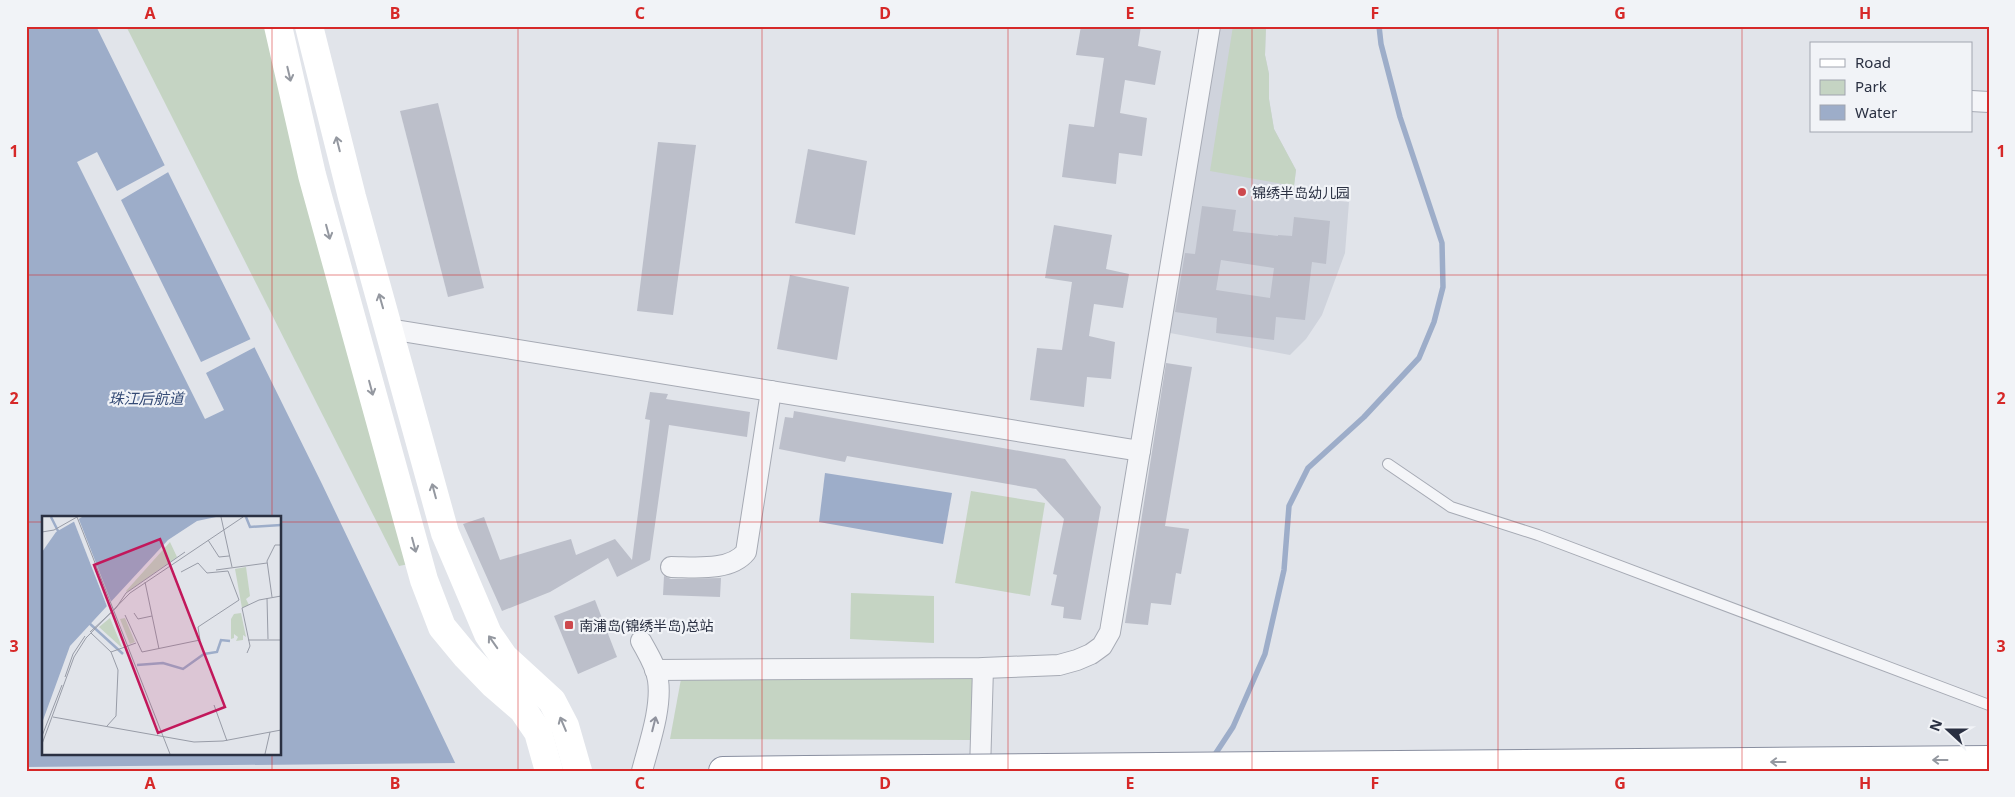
<svg xmlns="http://www.w3.org/2000/svg" width="2015" height="797" font-family="'Noto Sans','Noto Sans SC',sans-serif">
<style>
.built{fill:#cfd3dc}
.green{fill:#c5d4c3}
.water{fill:#9dadc9;fill-rule:evenodd}
.pier{fill:#e1e4ea}
.lines{fill:none;stroke-linecap:round;stroke-linejoin:round}
.stream{stroke:#9dadc9;stroke-width:5.5}
.building{fill:#bcbfca;fill-rule:evenodd}
.lane-casing{stroke:#a6aab4;stroke-width:12}
.street-casing{stroke:#a6aab4;stroke-width:22}
.highway-casing{stroke:#898fa0;stroke-width:30}
.lane{stroke:#f4f5f8;stroke-width:10}
.street{stroke:#f4f5f8;stroke-width:20}
.secondary{stroke:#fff;stroke-width:28}
.highway{stroke:#fff;stroke-width:28}
.highway-bridge-casing{stroke:#898fa0;stroke-width:30;stroke-linecap:butt}
.highway-bridge{stroke:#fff;stroke-width:28}
.oneway{stroke:#9498a0}
.oneway2{stroke:#8f929d}
.grid{fill:none;stroke:#d62828;stroke-width:1;stroke-opacity:0.55}
.poi-dot{fill:#cd484d;stroke:#f1f3f7;stroke-width:2}
.labels{text-anchor:middle;dominant-baseline:central;stroke-width:4.5;stroke-linejoin:round;paint-order:stroke}
.poi-label{font-size:14px;fill:#2a3042;stroke:#f1f3f7;text-anchor:start}
.water-label{font-size:15px;font-style:italic;fill:#344a75;stroke:#f1f3f7}
.inset-river{fill:none;stroke:#9dadc9;stroke-width:2.5}
.inset-road{fill:none;stroke:#989ca7;stroke-width:1}
.view{fill:#c2185b;fill-opacity:0.15;stroke:#c2185b;stroke-width:2.5}
.inset-edge{fill:none;stroke:#2a3042;stroke-width:2.5}
.neatline{fill:none;stroke:#d62828;stroke-width:2}
.grid-label{font-size:16px;text-anchor:middle;font-weight:bold;fill:#d62828}
</style>
<rect width="100%" height="100%" fill="#e1e4ea"/>
<polygon class="built" points="1210,26 1266,26 1265,55 1269,74 1269,99 1274,129 1296,170 1294,186 1310,198 1349,202 1345,253 1322,315 1306,339 1290,355 1159,331"/>
<g class="green">
<polygon points="126,26 280,26 419,562 399,566"/>
<polygon points="1233,26 1266,26 1265,55 1269,74 1269,99 1274,129 1296,170 1294,186 1210,171"/>
<polygon points="971,491 1045,503 1030,596 955,583"/>
<polygon points="851,593 934,596 934,643 850,639"/>
<polygon points="974,676 971,740 670,739 681,679"/>
</g>
<g class="water">
<path d="M 26,26 L 96,26 L 322,484 L 459,771 L 26,771 ZM 44,517 L 280,517 L 280,753 L 44,753 Z"/>
<polygon points="825,473 952,493 943,544 819,522"/>
</g>
<g class="pier">
<polygon points="97,152 117,191 167,164 170,171 121,200 201,362 253,338 257,346 206,373 224,410 205,419 77,162"/>
<polygon points="458,763 461,771 26,771 26,767"/>
</g>
<g class="lines">
<polyline class="stream" points="1212,759 1233,727 1265,654 1284,570 1289,506 1308,468 1364,417 1419,358 1434,322 1443,287 1442,243 1400,117 1381,44 1379,26"/>
</g>
<g class="building">
<polygon points="1081,26 1141,26 1138,46 1161,51 1155,85 1125,80 1120,113 1147,118 1142,156 1119,153 1116,184 1062,177 1069,124 1094,127 1104,58 1076,55"/>
<polygon points="438,103 484,288 448,297 400,111"/>
<polygon points="658,142 696,145 673,315 637,311"/>
<polygon points="808,149 867,161 855,235 795,223"/>
<path d="M 1202,206 L 1236,210 L 1233,231 L 1278,236 L 1278,235 L 1292,236 L 1294,217 L 1330,221 L 1326,264 L 1312,262 L 1305,320 L 1276,317 L 1274,340 L 1216,333 L 1217,318 L 1175,312 L 1185,253 L 1195,254 ZM 1221,260 L 1274,268 L 1270,298 L 1216,290 Z"/>
<polygon points="1054,225 1112,235 1106,269 1129,274 1123,308 1094,304 1089,336 1115,342 1111,379 1087,377 1084,407 1030,400 1037,348 1062,350 1072,282 1045,278"/>
<polygon points="790,275 849,287 837,360 777,349"/>
<polygon points="1166,363 1192,367 1165,526 1189,529 1181,574 1176,573 1171,605 1151,603 1148,625 1125,623"/>
<polygon points="650,392 668,394 666,399 750,412 747,437 669,425 650,560 617,577 608,558 550,592 502,611 463,524 484,517 500,560 571,539 576,555 615,539 632,560 650,420 645,419"/>
<polygon points="794,411 1065,459 1101,507 1081,620 1063,618 1064,607 1051,605 1057,575 1053,574 1064,519 1036,489 847,456 845,462 779,449 785,417 793,418"/>
<polygon points="664,576 671,579 721,578 720,597 663,595"/>
<polygon points="595,600 617,657 578,674 554,616"/>
</g>
<g class="lines">
<defs>
<polyline id="lane" points="1388,464 1451,507 1538,535 1989,705"/>
<g id="street">
<polyline points="1971,101 1989,102"/>
<polyline points="389,329 1140,451"/>
<path d="M 671,567 C 693,567 730,572 746,552 L 771,391"/>
<path d="M 641,641 C 648,654 656,666 658,680 C 662,708 649,744 642,771"/>
<polyline points="655,670 983,668 1059,665 1077,660 1091,654 1102,646 1110,632 1210,26"/>
<polyline points="980,771 983,668"/>
</g>
<polyline id="highway" points="723,771 806,770"/>
</defs>
<use href="#lane" class="lane-casing"/>
<use href="#street" class="street-casing"/>
<use href="#highway" class="highway-casing"/>
<use href="#lane" class="lane"/>
<use href="#street" class="street"/>
<g class="secondary">
<polyline points="278,26 312,175 424,580 442,627 466,656 494,685 523,710 538,732 549,771"/>
<polyline points="309,26 352,197 445,533 488,634 504,657 552,701 565,726 578,771"/>
</g>
<use href="#highway" class="highway"/>
<defs>
<polyline id="highway-bridge" points="806,770 1989,760"/>
</defs>
<use href="#highway-bridge" class="highway-bridge-casing"/>
<use href="#highway-bridge" class="highway-bridge"/>
</g>
<defs><path id="oneway-shaft" d="M-6 0H5M1.5-3L5.5 0L1.5 3" fill="none" stroke-width="1.6" stroke-linecap="round" stroke-linejoin="round" transform="scale(1.25)"/></defs>
<g class="oneway">
<use href="#oneway-shaft" transform="translate(289 74) rotate(77)"/>
<use href="#oneway-shaft" transform="translate(338 144) rotate(-104)"/>
<use href="#oneway-shaft" transform="translate(328 232) rotate(75)"/>
<use href="#oneway-shaft" transform="translate(381 301) rotate(-106)"/>
<use href="#oneway-shaft" transform="translate(371 388) rotate(75)"/>
<use href="#oneway-shaft" transform="translate(434 491) rotate(-105)"/>
<use href="#oneway-shaft" transform="translate(414 545) rotate(75)"/>
<use href="#oneway-shaft" transform="translate(493 642) rotate(-125)"/>
<use href="#oneway-shaft" transform="translate(563 724) rotate(-113)"/>
<use href="#oneway-shaft" transform="translate(1940 760) rotate(180)"/>
<use href="#oneway-shaft" transform="translate(1778 762) rotate(180)"/>
</g>
<use class="oneway2" href="#oneway-shaft" transform="translate(654 724) rotate(-76)"/>
<path class="grid" d="M 272,26 L 272,517M 518,26 L 518,771M 762,26 L 762,771M 1008,26 L 1008,771M 1252,26 L 1252,771M 1498,26 L 1498,771M 1742,26 L 1742,771M 26,275 L 1989,275M 26,522 L 44,522M 280,522 L 1989,522M 272,753 L 272,771"/>
<g class="poi-dot">
<circle cx="1242" cy="192" r="5"/>
<rect x="564" y="620" width="10" height="10" rx="2.5"/>
</g>
<g class="labels">
<g class="poi-label">
<text x="1252" y="192">锦绣半岛幼儿园</text>
<text x="579" y="625">南浦岛(锦绣半岛)总站</text>
</g>
<g class="water-label">
<text x="146" y="398">珠江后航道</text>
</g>
</g>
<g transform="translate(42 516)">
<rect width="239" height="239" fill="#e1e4ea"/>
<path d="M 128,26 L 135,41 L 85,76 L 84,75 ZM 204,51 L 208,80 L 204,83 L 207,89 L 200,92 L 193,53 ZM 199,97 L 204,121 L 201,119 L 201,124 L 194,125 L 196,121 L 192,118 L 192,122 L 189,123 L 189,103 L 192,98 ZM 68,102 L 80,131 L 79,131 L 57,111 ZM 83,102 L 93,126 L 88,128 L 78,103 Z" fill="#c5d4c3"/>
<path d="M 40,1 L 174,1 L 155,5 L 126,24 L 28,130 L 0,207 L 0,36 L 14,16 Z" fill="#9dadc9"/>
<path d="M 36,1 L 70,88 L 66,93 L 31,3 Z" fill="#e1e4ea"/>
<path class="inset-river" d="M 9,1 L 17,17M 204,1 L 208,11 L 239,9M 46,106 L 81,138M 95,149 L 121,147 L 141,153 L 162,138 L 175,136 L 179,124 L 188,125"/>
<path class="inset-road" d="M 35,1 L 128,238M 179,1 L 190,51M 0,16 L 12,14 L 35,1M 166,24 L 177,41 L 187,40M 174,54 L 225,47M 103,66 L 117,133M 230,81 L 225,45 L 233,29 L 239,29M 225,82 L 226,123M 92,97 L 96,103 L 110,100M 83,99 L 100,136 L 158,124 L 156,111 L 197,84 L 186,55 L 165,57 L 156,47 L 139,56M 48,116 L 74,92 L 84,77 L 143,36M 49,117 L 69,136 L 76,154 L 74,200 L 65,210M 206,124 L 239,124M 69,136 L 94,127M 205,137 L 208,130 L 200,92 L 217,84 L 239,80M 23,161 L 31,138 L 43,120M 172,189 L 185,225M 11,201 L 152,226 L 181,225 L 239,214M 0,220 L 20,169M 0,228 L 32,141 L 44,122 L 88,77 L 201,1M 223,238 L 228,216"/>
<path class="view" d="M 118,23 L 183,191 L 116,217 L 52,49 Z"/>
<rect width="239" height="239" class="inset-edge"/>
</g>
<rect width="2015" height="797" fill="none" stroke="#f1f3f7" stroke-width="55"/>
<rect x="1810" y="42" width="162" height="90" fill="#f1f3f7" stroke="#a1a5af"/>
<rect x="1820" y="59" width="25" height="8" fill="#ffffff" stroke="#a1a5af"/>
<text x="1855" y="68" font-size="15" fill="#2a3042">Road</text>
<rect x="1820" y="80" width="25" height="15" fill="#c5d4c3" stroke="#a1a5af"/>
<text x="1855" y="92" font-size="15" fill="#2a3042">Park</text>
<rect x="1820" y="105" width="25" height="15" fill="#9dadc9" stroke="#a1a5af"/>
<text x="1855" y="118" font-size="15" fill="#2a3042">Water</text>
<g transform="translate(1948 730) rotate(291)" stroke="#f1f3f7" stroke-width="4" paint-order="stroke">
<path d="M0-4L9 19L0 12L-9 19Z" fill="#2a3042"/>
<text y="-8" font-size="14" font-weight="bold" text-anchor="middle" fill="#2a3042">N</text>
</g>
<rect x="28" y="28" width="1960" height="742" class="neatline"/>
<g class="grid-label">
<text x="150" y="19">A</text>
<text x="395" y="19">B</text>
<text x="640" y="19">C</text>
<text x="885" y="19">D</text>
<text x="1130" y="19">E</text>
<text x="1375" y="19">F</text>
<text x="1620" y="19">G</text>
<text x="1865" y="19">H</text>
<text x="14" y="157">1</text>
<text x="2001" y="157">1</text>
<text x="14" y="404">2</text>
<text x="2001" y="404">2</text>
<text x="14" y="652">3</text>
<text x="2001" y="652">3</text>
<text x="150" y="789">A</text>
<text x="395" y="789">B</text>
<text x="640" y="789">C</text>
<text x="885" y="789">D</text>
<text x="1130" y="789">E</text>
<text x="1375" y="789">F</text>
<text x="1620" y="789">G</text>
<text x="1865" y="789">H</text>
</g>
</svg>
